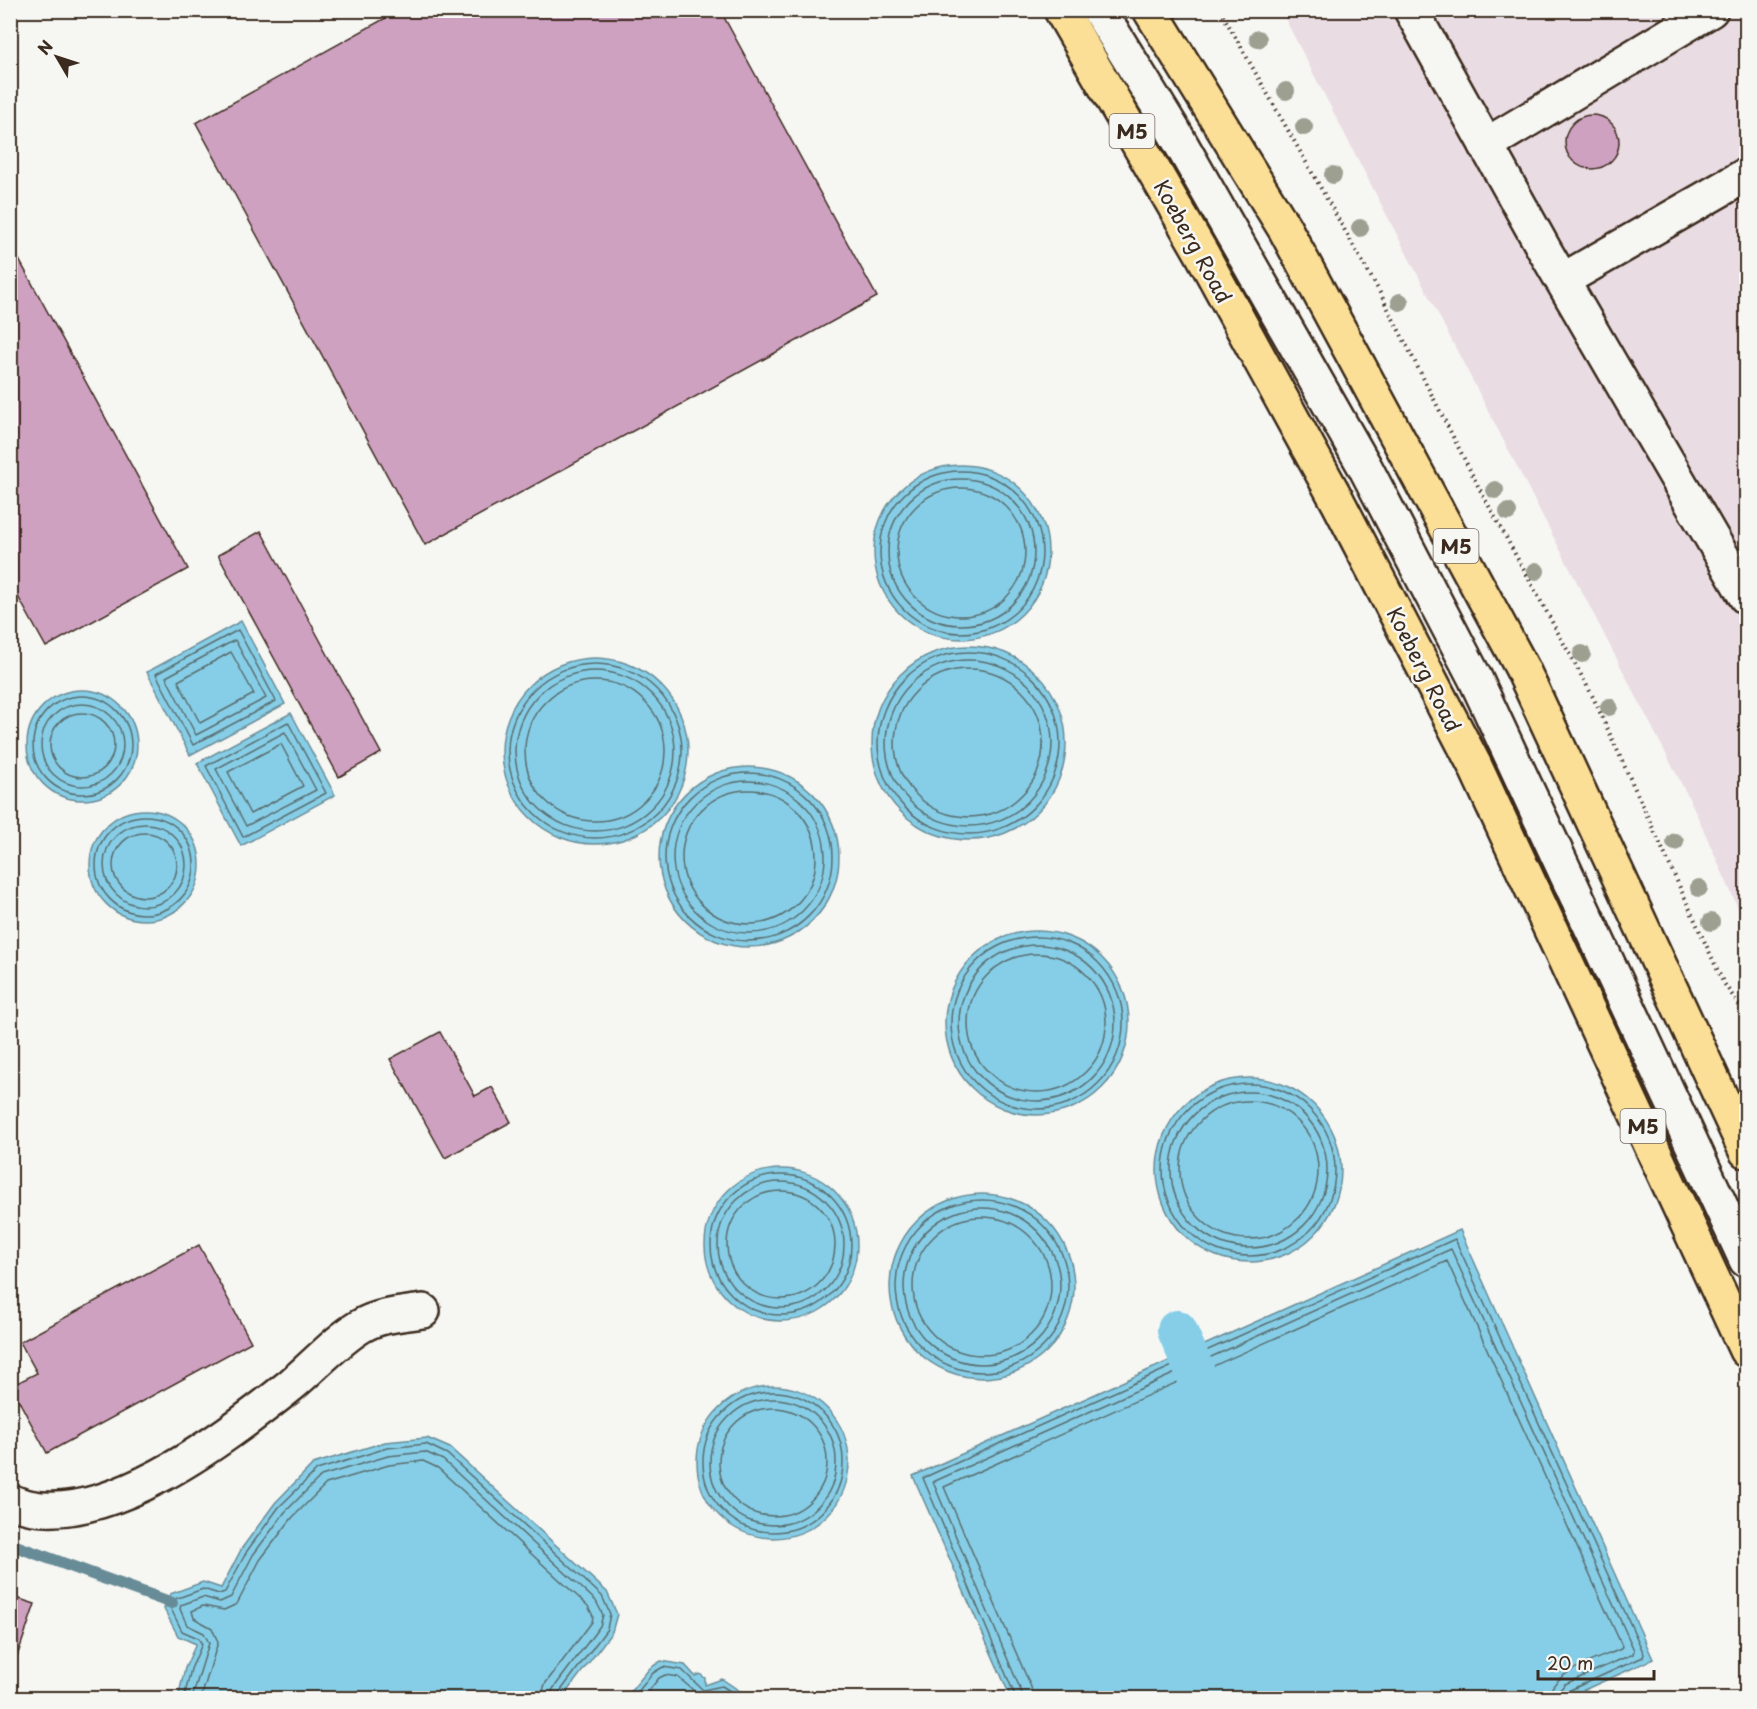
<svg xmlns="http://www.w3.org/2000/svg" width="1757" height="1709" font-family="'Playpen Sans',sans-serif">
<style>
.built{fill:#eadce3}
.water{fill:#86cee7;stroke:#688c97;stroke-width:1.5}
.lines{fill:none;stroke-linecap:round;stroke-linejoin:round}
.shore{stroke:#596c6e;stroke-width:1.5}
.stream{stroke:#688c97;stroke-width:12}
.canal{stroke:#86cee7;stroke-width:40}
.building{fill:#cfa1c1;stroke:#3b2a1e;stroke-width:1.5}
.minor-casing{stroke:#3b2a1e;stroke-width:38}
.major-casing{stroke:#3b2a1e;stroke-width:38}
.path{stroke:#3b2a1e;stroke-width:4;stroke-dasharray:1.5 4.5;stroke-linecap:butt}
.minor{stroke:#f6f6f2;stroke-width:33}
.major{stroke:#fbdf96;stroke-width:33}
.tree{fill:#9d9f91}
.labels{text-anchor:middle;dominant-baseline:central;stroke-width:5;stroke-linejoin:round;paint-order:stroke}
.shield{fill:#f6f6f2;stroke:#73675e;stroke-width:1.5}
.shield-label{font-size:20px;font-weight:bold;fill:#3b2a1e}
.street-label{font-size:21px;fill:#3b2a1e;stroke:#f6f6f2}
</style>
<rect width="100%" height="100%" fill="#f6f6f2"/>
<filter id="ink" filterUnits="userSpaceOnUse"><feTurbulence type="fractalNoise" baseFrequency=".0167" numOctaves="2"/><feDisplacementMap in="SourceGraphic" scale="12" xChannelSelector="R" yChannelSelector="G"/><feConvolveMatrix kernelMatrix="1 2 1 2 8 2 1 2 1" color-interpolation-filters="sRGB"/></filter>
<g filter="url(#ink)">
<polygon class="built" points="1281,11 1746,11 1746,926 1693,806"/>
<g class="water">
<circle cx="961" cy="552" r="87"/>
<polygon points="241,621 285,704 190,755 147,672"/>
<circle cx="969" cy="743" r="97"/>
<circle cx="595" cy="751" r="93"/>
<circle cx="82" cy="745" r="55"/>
<polygon points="291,713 335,795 241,846 197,763"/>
<circle cx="749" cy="857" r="90"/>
<circle cx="145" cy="865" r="55"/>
<circle cx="1037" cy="1023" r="92"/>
<circle cx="1249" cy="1170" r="92"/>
<circle cx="781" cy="1245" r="76"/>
<circle cx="982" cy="1286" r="92"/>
<polygon points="1460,1230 1653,1659 1566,1698 1011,1698 913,1476"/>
<circle cx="773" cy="1462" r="76"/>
<polygon points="427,1438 450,1448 607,1592 617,1614 612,1632 562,1698 178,1698 185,1668 196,1644 178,1636 164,1609 170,1594 203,1582 221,1588 242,1548 275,1503 313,1464 385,1442"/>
<polygon points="661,1661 685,1665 695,1676 700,1674 705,1678 705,1685 722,1679 750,1698 625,1698 650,1668"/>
</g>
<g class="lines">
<g class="shore">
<circle cx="961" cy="552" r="81"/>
<circle cx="961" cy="552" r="73"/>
<circle cx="961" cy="552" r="64"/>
<polygon points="238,630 276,701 193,745 156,674"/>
<polygon points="235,640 266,698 196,735 166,677"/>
<polygon points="231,652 254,694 200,723 178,681"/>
<circle cx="969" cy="743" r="91"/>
<circle cx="969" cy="743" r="83"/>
<circle cx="595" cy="751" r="87"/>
<circle cx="969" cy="743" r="74"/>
<circle cx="595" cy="751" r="80"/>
<circle cx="595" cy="751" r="70"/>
<circle cx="82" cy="745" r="49"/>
<circle cx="82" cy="745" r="41"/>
<circle cx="82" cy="745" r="32"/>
<polygon points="288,722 326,793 243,837 206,766"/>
<polygon points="285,732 316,790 246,826 216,769"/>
<polygon points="281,744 303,786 250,814 228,772"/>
<circle cx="749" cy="857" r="84"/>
<circle cx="749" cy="857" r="76"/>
<circle cx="749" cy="857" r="67"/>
<circle cx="145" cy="865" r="49"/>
<circle cx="145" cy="865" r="41"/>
<circle cx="145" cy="865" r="32"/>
<circle cx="1037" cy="1023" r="86"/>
<circle cx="1037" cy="1023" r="78"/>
<circle cx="1037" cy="1023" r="69"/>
<circle cx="1249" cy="1170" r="86"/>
<circle cx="1249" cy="1170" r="78"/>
<circle cx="1249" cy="1170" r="69"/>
<circle cx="781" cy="1245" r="70"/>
<circle cx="781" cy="1245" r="63"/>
<circle cx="781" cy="1245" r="54"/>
<circle cx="982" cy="1286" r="86"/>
<circle cx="982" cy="1286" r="78"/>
<circle cx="982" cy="1286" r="69"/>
<circle cx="773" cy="1462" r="70"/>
<circle cx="773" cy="1462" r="63"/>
<circle cx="773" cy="1462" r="54"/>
<polyline points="184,1698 191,1669 202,1644 198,1638 182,1631 171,1609 175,1599 203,1589 219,1594 225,1592 247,1551 279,1507 317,1470 387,1448 426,1444 447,1454 602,1596 610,1614 607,1629 559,1693 558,1698"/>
<polyline points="192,1698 209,1643 204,1633 187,1625 180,1609 181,1605 203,1597 220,1602 231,1597 253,1555 285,1512 321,1476 388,1456 425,1452 443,1460 596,1601 603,1615 600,1626 553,1689 550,1698"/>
<polyline points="201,1698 218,1642 212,1628 194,1618 192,1611 203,1606 224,1610 237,1604 260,1560 292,1518 326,1484 389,1465 423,1461 438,1468 588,1606 593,1616 592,1622 545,1684 541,1698"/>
<polyline points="633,1698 653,1673 663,1667 682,1670 703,1690 722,1686 741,1698"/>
<polyline points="643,1698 659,1678 665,1675 678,1677 701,1697 720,1695 727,1698"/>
<polyline points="1016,1698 923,1478 1455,1239 1644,1654 1643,1657 1570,1690 1566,1698"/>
<polyline points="1024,1698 933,1482 1451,1249 1634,1650 1633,1654 1565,1684 1559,1691 1558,1698"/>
<path d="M 1033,1698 L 1031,1687 L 944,1487 L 1447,1261 L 1622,1646 L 1621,1649 C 1599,1659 1550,1672 1549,1698"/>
</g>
<polyline class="stream" points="10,1544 172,1603"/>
<polyline class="canal" points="1177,1330 1209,1404"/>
</g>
<g class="building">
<polygon points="400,10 720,10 877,297 425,545 196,123"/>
<circle cx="1592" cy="142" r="27"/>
<polygon points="10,243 188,569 46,647 10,582"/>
<polygon points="261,531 381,753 339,777 218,555"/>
<polygon points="440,1032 475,1096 492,1087 511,1122 445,1158 390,1059"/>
<polygon points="199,1245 251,1342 47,1453 11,1386 37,1373 20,1342"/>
<polygon points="10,1596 35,1604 13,1668 10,1667"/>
</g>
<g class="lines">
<defs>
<g id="minor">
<polyline points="1099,10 1173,130 1365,467 1475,678 1746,1260"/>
<polyline points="1411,10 1545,251 1746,597"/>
<polyline points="1486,145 1711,10"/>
<polyline points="1563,280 1746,175"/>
<path d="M 10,1501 C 95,1539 229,1435 291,1385 C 314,1366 336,1341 361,1326 C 379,1315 403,1314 423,1311"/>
</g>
<g id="major">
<polyline points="1061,10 1201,252 1338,502 1474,764 1746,1350"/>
<polyline points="1150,10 1285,229 1522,668 1746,1151"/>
</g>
</defs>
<use href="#minor" class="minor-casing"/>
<use href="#major" class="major-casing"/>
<polyline class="path" points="1220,10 1379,291 1478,486 1593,697 1723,982 1746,1015"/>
<use href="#minor" class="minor"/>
<use href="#major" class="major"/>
</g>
<g class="tree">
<circle cx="1258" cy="39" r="9"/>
<circle cx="1286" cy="91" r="9"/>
<circle cx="1304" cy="127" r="9"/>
<circle cx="1333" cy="175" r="9"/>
<circle cx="1360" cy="228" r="9"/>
<circle cx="1400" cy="302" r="9"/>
<circle cx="1495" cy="490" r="9"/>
<circle cx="1508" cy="512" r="9"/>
<circle cx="1536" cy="571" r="9"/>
<circle cx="1582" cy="654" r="9"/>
<circle cx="1609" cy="707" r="9"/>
<circle cx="1675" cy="842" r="9"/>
<circle cx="1699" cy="888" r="9"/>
<circle cx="1711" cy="922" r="9"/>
</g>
</g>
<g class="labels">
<g class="shield">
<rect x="1109.5" y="114" width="45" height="34" rx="4.5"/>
<rect x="1433.5" y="529" width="45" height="34" rx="4.5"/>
<rect x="1620.5" y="1109" width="45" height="34" rx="4.5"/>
</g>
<g class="shield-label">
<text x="1132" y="131">M5</text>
<text x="1456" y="546">M5</text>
<text x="1643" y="1126">M5</text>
</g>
<g class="street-label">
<text transform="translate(1194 241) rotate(61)">Koeberg Road</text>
<text transform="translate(1425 669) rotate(63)">Koeberg Road</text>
</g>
</g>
<rect width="1757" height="1709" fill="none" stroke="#f6f6f2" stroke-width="36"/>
<rect x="18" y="18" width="1721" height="1673" fill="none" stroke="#3b2a1e" stroke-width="2" filter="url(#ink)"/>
<g transform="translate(57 57) rotate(309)" stroke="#f6f6f2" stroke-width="4.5" paint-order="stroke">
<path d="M0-4.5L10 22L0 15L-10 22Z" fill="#3b2a1e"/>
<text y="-9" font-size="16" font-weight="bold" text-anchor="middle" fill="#3b2a1e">N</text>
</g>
<path d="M1538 1670v9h116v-9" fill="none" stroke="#3b2a1e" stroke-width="3"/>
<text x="1547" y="1670" font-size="18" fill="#3b2a1e" stroke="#f6f6f2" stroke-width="4.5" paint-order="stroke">20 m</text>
</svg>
